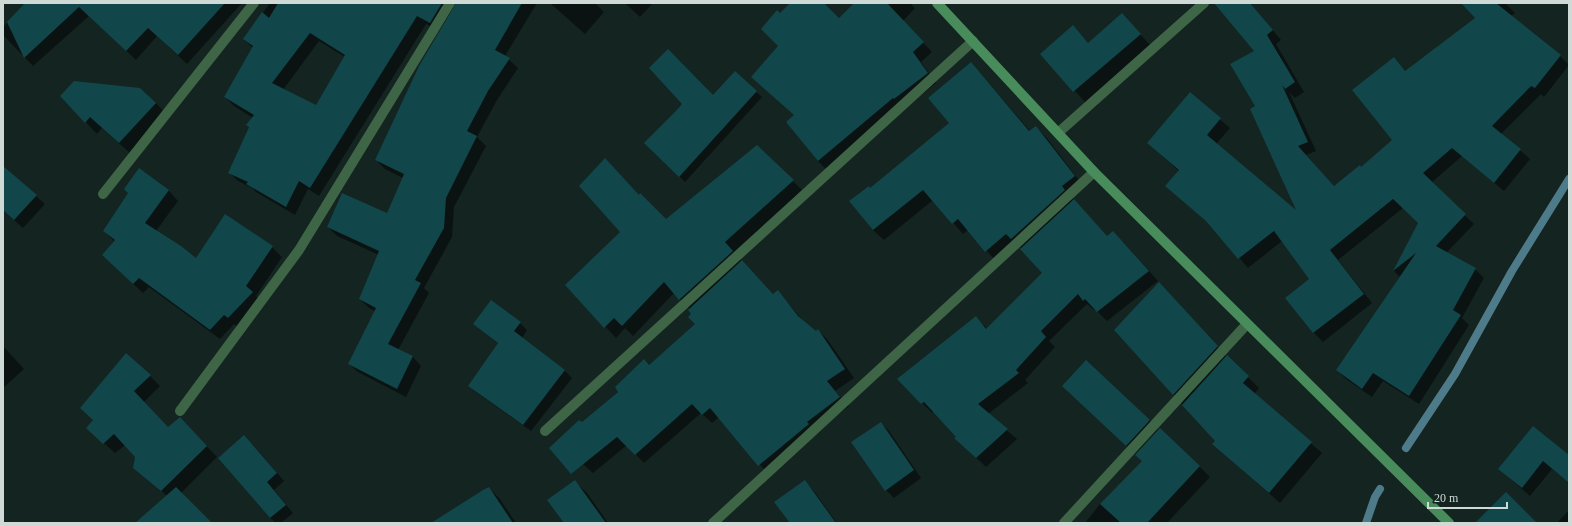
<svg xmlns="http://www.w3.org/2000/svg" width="1572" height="526" font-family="Georgia,serif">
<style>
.shadow{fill:#0007;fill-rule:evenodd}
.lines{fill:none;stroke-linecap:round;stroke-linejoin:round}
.stream{stroke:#4e7b8a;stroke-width:8}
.building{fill:#11464a;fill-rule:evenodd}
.street{stroke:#3d6546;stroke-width:10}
.secondary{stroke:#498c5b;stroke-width:10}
</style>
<rect width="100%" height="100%" fill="#142420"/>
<g class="shadow">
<polygon points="27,3 242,3 187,64 157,36 136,60 89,16 33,66 3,35 3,27"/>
<path d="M 270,3 L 537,3 L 505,56 L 518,68 L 497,100 L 477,137 L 486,146 L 454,207 L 452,237 L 424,288 L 429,293 L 398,350 L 413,357 L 421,366 L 406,397 L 358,372 L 349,364 L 375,311 L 369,308 L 360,299 L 379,255 L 337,236 L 328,227 L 387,214 L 403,178 L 385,169 L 376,160 L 447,18 L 439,31 L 426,24 L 319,196 L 308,189 L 295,215 L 256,192 L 252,188 L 238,181 L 229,172 L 253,118 L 234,106 L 225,97 L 253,48 L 244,39 ZM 319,41 L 345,57 L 317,106 L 283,90 Z"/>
<polygon points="550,3 595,3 604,12 585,34"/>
<polygon points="625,3 653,3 640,17"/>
<polygon points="791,3 822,3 839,20 855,3 910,3 915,8 903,21 932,52 921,62 936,83 827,170 818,161 795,115 780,46"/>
<polygon points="1216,3 1250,3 1281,40 1276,44 1304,92 1295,98 1289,92 1316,151 1306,155 1334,187 1361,168 1393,140 1393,58 1406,72 1476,19 1463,3 1505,3 1515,13 1511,16 1560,56 1569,65 1544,97 1541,94 1501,134 1530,159 1504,191 1462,156 1431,183 1474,224 1446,253 1475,269 1484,278 1462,318 1469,325 1419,404 1383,381 1372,397 1346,379 1337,370 1400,277 1394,271 1419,223 1403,208 1338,260 1372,303 1323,342 1314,333 1287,298 1311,280 1282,241 1248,268 1211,225 1179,171 1148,143 1190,94 1230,128 1216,144 1299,214 1257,107 1255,51"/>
<polygon points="1122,15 1152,47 1086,103 1041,54 1073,27 1089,44"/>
<polygon points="971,63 1030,131 1036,127 1046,137 1084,187 1072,197 1107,237 1123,242 1158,281 1107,321 1095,309 1094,310 1087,304 1049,341 1055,347 1025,380 1028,383 988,414 1017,439 986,467 965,447 934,411 932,413 899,379 976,317 987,329 1043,273 1017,244 996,261 968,230 963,234 933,200 884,240 873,230 871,189 950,123"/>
<polygon points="756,92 762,97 685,182 646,143 713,96"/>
<polygon points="61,96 156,103 167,115 131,154 102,128 97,134"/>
<polygon points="140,170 169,191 178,201 156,231 196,260 226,216 272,247 282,257 256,296 262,302 238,327 234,324 220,339 149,287 143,293 112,264 115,242 104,231 129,193"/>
<polygon points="11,174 45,204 23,228 4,211 3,251 3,177"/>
<polygon points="793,181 804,192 735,253 774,295 778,291 804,322 816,332 818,330 827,339 854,378 835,391 849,406 815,431 768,474 719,417 712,423 701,413 644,463 627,445 593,473 567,450 582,423 696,324 690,309 674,293 633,336 625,328 616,338 567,285 622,232 639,196 666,221"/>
<polygon points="1170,295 1227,357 1259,388 1254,394 1322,453 1280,503 1213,444 1216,441 1173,394"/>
<polygon points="520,323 527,330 522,338 564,370 572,378 531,431 477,393 469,386 499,344 474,324"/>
<polygon points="3,346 24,369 3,388"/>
<polygon points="150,376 160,386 144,402 168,428 190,429 217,457 181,493 211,523 137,523 167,496 135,467 136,457 125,445 115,453 87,428"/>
<polygon points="1072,395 1150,420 1158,429 1135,454"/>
<polygon points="881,423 889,431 921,478 894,498 886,490"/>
<polygon points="252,444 284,481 274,490 293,513 281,523 276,523 270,518 219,458"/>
<polygon points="1569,456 1569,483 1552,469 1530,496 1499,469"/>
<polygon points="1199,466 1210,477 1167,523 1085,523 1100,504"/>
<polygon points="575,482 587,493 608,523 565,523"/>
<polygon points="805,482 813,490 837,523 791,523"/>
<polygon points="489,488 499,498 516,523 442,523"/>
<polygon points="1569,510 1569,523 1557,523"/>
</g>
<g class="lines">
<g class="stream">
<polyline points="1406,448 1455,374 1512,271 1569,179"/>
<polyline points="1366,523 1375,497 1380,489"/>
</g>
</g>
<g class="building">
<polygon points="25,3 225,3 178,55 148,28 126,51 79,7 24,58 7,22"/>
<path d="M 278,3 L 442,3 L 430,23 L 417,16 L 310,188 L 299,181 L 286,207 L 246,184 L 248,182 L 228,173 L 249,127 L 246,125 L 254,115 L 224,97 L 253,46 L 243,39 L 262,12 L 269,18 ZM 310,33 L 345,55 L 316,105 L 272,83 Z"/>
<polygon points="456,3 522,3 495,50 510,58 488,91 467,131 477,136 446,198 444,228 415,280 421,283 388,344 413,356 397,389 348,364 376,308 359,299 379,251 327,227 342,193 387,213 404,174 375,160 419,66"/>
<polygon points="790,3 824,3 839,18 854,3 887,3 924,42 913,52 928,73 894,99 893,98 818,161 786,122 794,115 751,77 778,46 761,29 777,10 780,13"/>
<polygon points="1214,3 1250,3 1273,30 1267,35 1295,82 1285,89 1282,85 1308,142 1298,146 1334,186 1360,165 1361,167 1392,140 1352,90 1394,57 1405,71 1475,18 1461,3 1496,3 1561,55 1535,88 1531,86 1492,126 1521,149 1494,183 1452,148 1423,173 1466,214 1436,246 1476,268 1453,310 1461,315 1409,396 1373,373 1362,389 1336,370 1416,253 1393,271 1418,223 1393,199 1330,250 1364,294 1313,333 1285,298 1309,279 1274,231 1238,259 1206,221 1165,186 1179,170 1147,143 1190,92 1221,118 1207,135 1296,210 1250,109 1255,106 1230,64 1254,51"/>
<polygon points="1122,13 1141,34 1073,92 1040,54 1073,25 1088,43"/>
<polygon points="668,49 713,95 735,71 757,91 679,177 644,143 675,112 682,104 649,68"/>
<polygon points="971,62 1029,131 1036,126 1075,176 1062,186 1065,190 1011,239 1006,234 985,252 958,219 952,224 923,190 873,230 849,201 869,186 870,188 949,123 928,98"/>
<polygon points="74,81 140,88 156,103 119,143 90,117 85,123 60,96"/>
<polygon points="757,145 794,180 725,242 733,251 679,300 664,282 622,326 614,318 604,328 565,285 620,232 579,186 605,158 639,195 640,193 666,219"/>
<polygon points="3,166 37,195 14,220 3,210"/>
<polygon points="139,168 169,190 145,223 181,246 196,258 225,214 273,246 246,286 253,292 228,318 224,315 210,330 139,278 133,284 102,255 115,240 103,231 128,193 124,189"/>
<polygon points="1074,199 1107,236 1113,231 1149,271 1097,312 1085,299 1083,301 1078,294 1041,331 1046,337 1016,370 1019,373 978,404 1008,429 976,458 954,438 956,437 924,402 921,404 897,379 976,316 986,329 1042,273 1020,249"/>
<polygon points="742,260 773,294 778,290 798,316 816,331 818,329 845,369 827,381 840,397 807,422 809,424 758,466 710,408 702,415 692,404 635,455 617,437 571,474 549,448 579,420 582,422 618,392 615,387 644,359 649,365 695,324 688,317 691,314 688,310"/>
<polygon points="1159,282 1218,346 1173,395 1114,330"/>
<polygon points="491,300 521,322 514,331 565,370 523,425 468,386 498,343 473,324"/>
<polygon points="126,353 151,375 134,391 168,427 180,417 207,446 161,491 133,468 135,457 114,434 103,444 86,428 93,420 80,408"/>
<polygon points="1227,355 1249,376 1243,383 1312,442 1269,493 1212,444 1215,441 1182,405"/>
<polygon points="1086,360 1150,420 1126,446 1062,386"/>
<polygon points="881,422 914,470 885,491 851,442"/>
<polygon points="1533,426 1569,455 1569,483 1543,461 1522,488 1498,469"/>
<polygon points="1160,428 1200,466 1147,523 1121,523 1100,504 1142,461 1135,455"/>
<polygon points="244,435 277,473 267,482 286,505 270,518 218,458"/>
<polygon points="575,480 606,523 564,523 547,500"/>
<polygon points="805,480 836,523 790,523 774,502"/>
<polygon points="176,487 212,523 135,523"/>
<polygon points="489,487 513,523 431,523 483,490"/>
<polygon points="1506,492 1537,523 1475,523"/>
</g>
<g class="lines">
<g class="street">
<polyline points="1059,132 1204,3"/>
<polyline points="103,194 254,3"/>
<polyline points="180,411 299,250 450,3"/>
<polyline points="545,431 973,41"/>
<polyline points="713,523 1094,172"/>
<polyline points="1064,523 1247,324"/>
</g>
<polyline class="secondary" points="937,3 1094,172 1449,523"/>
</g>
<rect width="1572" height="526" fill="none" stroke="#cfd9d6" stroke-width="8"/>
<path d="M1428 502v6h79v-6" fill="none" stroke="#cfd9d6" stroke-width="2"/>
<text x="1434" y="502" font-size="12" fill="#cfd9d6" stroke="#142420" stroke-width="3" paint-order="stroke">20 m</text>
</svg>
